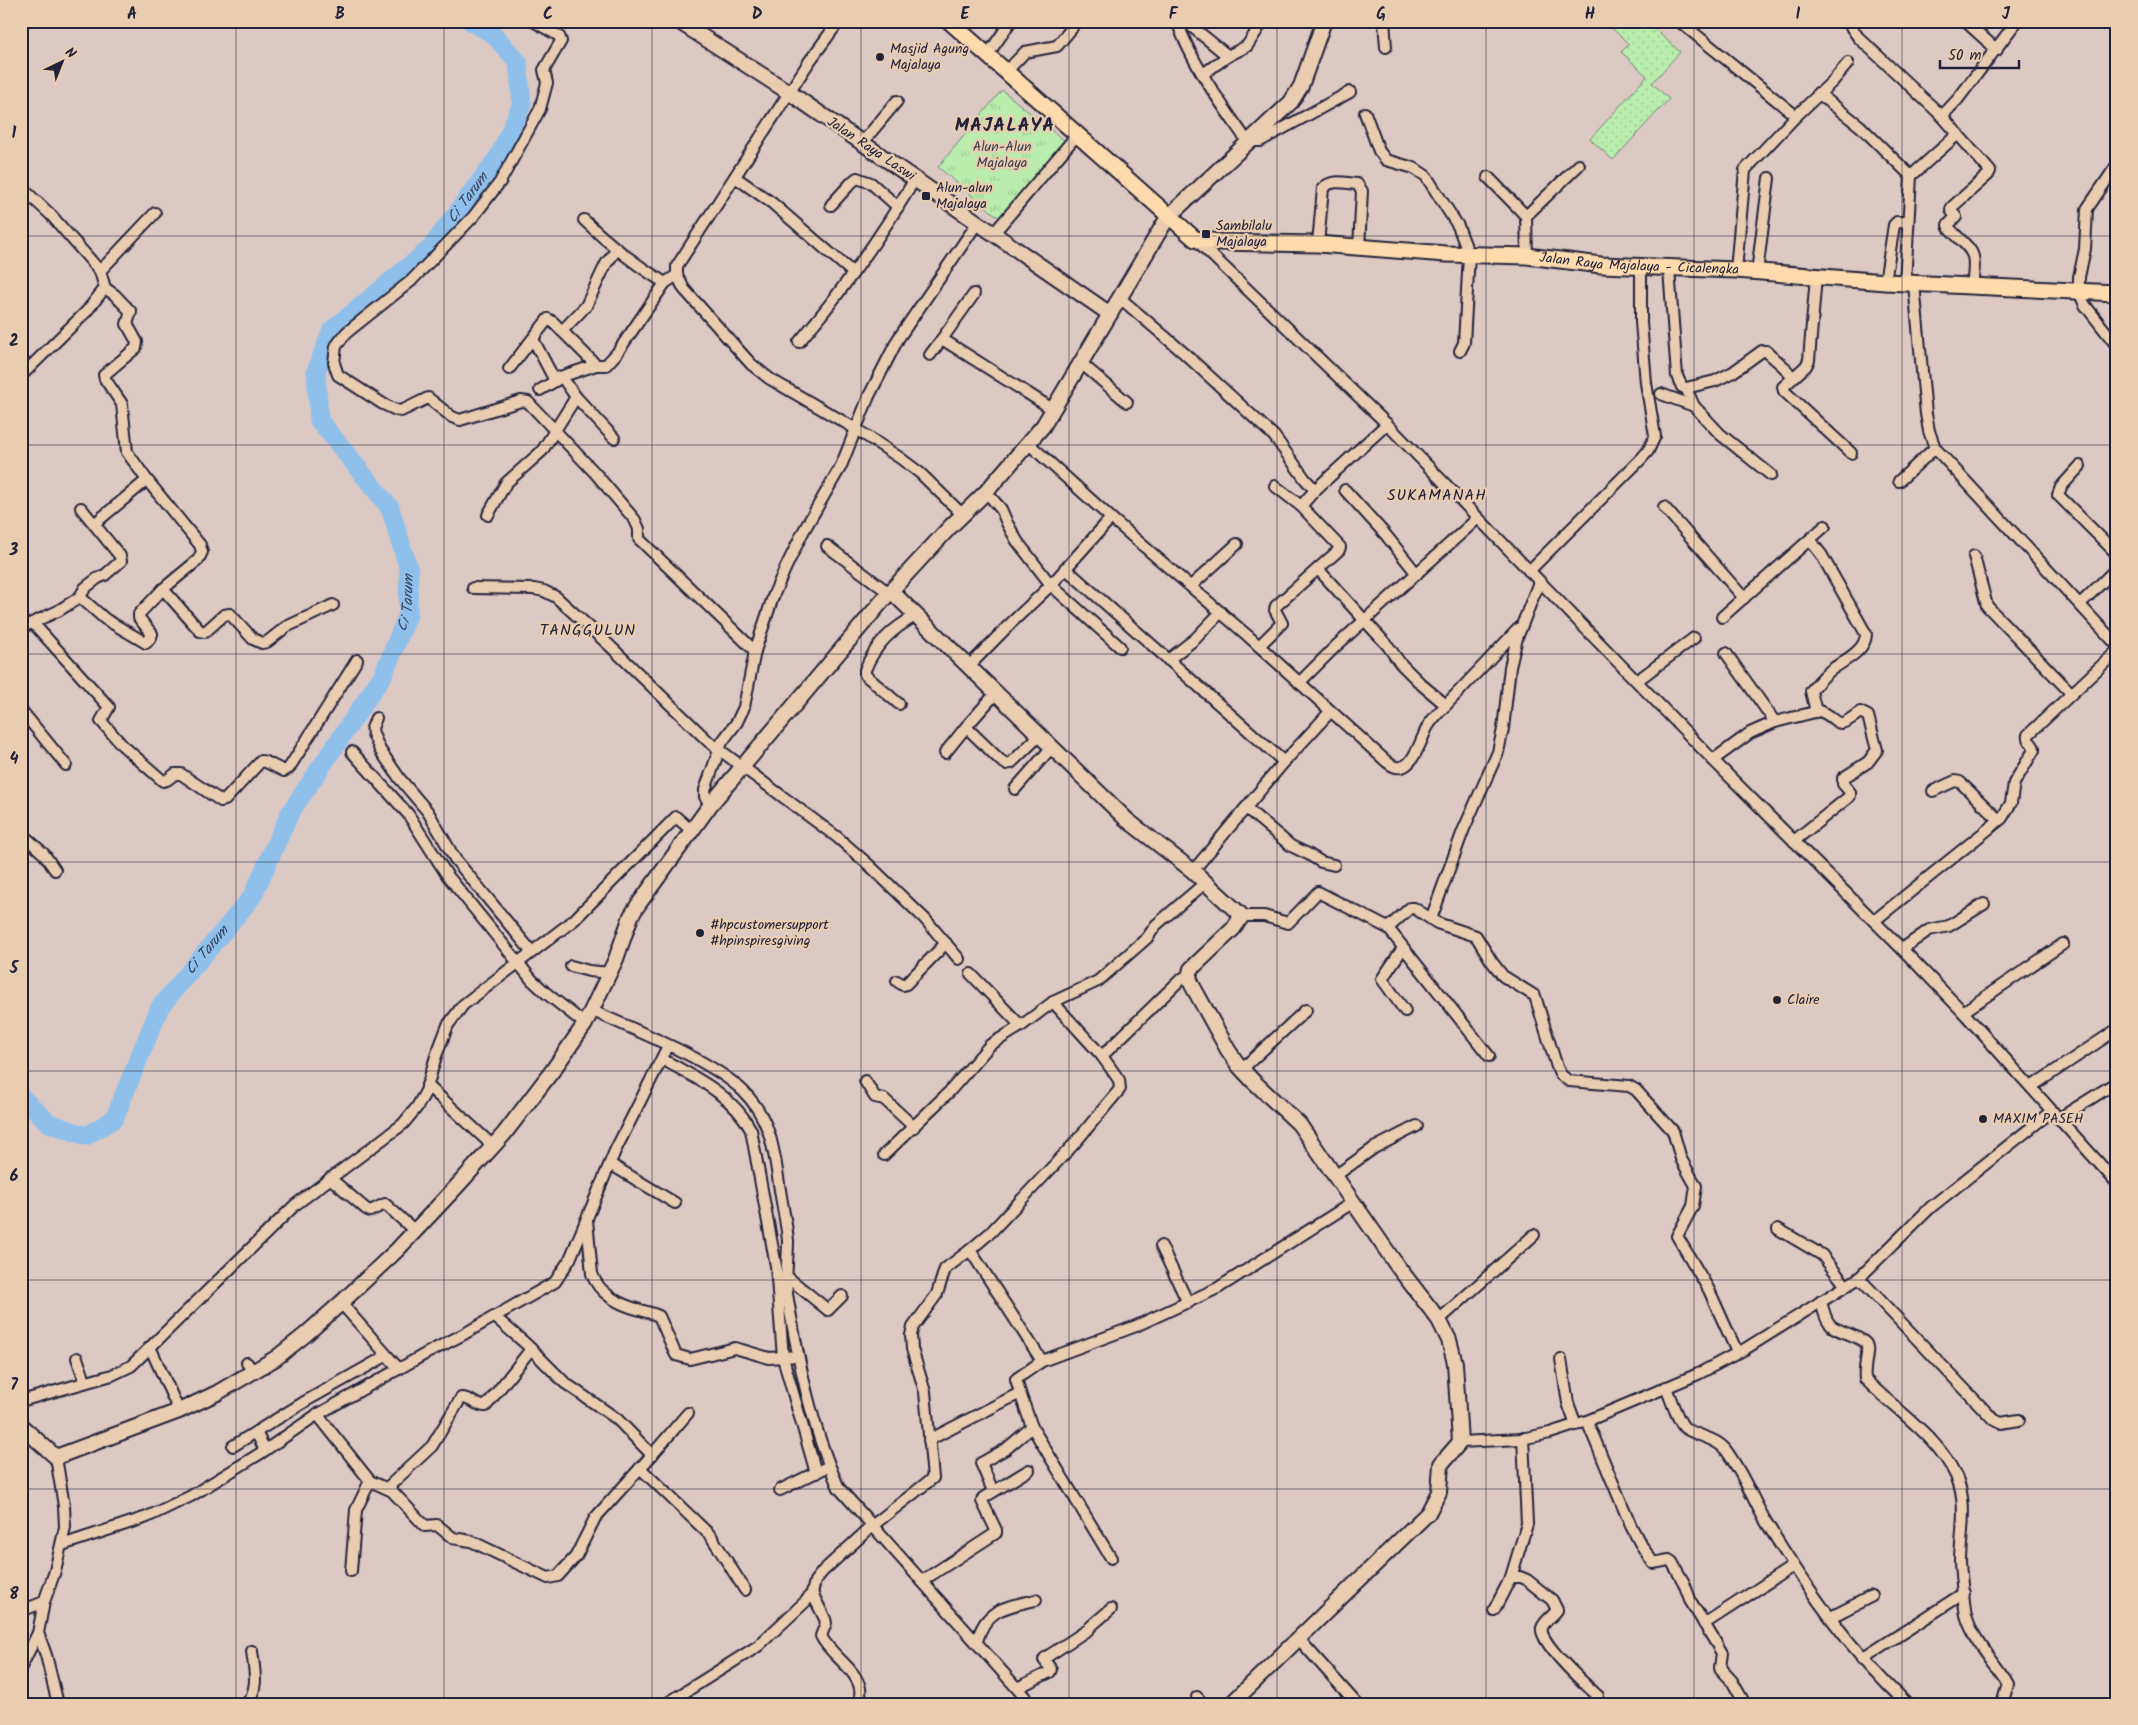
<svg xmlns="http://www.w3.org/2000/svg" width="2138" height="1725" font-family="Kalam,sans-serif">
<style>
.grass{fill:url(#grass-dots);stroke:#6e8774}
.park{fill:url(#park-tufts);stroke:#6e8774}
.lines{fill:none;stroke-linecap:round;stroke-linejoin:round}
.river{stroke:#8fc0eb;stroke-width:19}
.street-casing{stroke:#22223b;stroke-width:14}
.secondary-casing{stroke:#22223b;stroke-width:18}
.primary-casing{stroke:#22223b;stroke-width:19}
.street{stroke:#eacdb1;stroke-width:10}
.secondary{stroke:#eacdb1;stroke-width:14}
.primary{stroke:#fedbac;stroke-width:15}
.grid{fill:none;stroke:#22223b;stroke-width:1;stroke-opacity:0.55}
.poi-dot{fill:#22223b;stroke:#eacdb1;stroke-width:2}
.labels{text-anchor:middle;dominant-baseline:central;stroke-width:4.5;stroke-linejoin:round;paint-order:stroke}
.poi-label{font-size:14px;fill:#22223b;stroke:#eacdb1;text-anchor:start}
.park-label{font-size:14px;fill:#39404c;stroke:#eacdb1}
.street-label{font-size:14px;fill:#22223b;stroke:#eacdb1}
.water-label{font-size:15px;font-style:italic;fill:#38425e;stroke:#eacdb1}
.quarter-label{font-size:16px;letter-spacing:1px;fill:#22223b;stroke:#eacdb1}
.district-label{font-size:19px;font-weight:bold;letter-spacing:1px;fill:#22223b;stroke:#eacdb1}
.neatline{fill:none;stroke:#22223b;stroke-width:2}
.grid-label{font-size:16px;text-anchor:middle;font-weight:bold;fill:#22223b}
</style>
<defs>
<pattern id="grass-dots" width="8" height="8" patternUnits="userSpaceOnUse" patternTransform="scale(1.25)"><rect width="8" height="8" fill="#b9ecad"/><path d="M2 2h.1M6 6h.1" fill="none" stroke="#9fca96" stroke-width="1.8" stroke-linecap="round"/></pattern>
<pattern id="park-tufts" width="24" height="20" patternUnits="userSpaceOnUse" patternTransform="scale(1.25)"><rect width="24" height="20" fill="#b9ecad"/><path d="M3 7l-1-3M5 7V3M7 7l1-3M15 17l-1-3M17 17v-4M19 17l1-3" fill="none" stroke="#9fca96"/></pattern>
</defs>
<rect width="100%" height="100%" fill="#dcc9c4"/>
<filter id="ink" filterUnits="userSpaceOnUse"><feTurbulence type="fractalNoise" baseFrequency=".02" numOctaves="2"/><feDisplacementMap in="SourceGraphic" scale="10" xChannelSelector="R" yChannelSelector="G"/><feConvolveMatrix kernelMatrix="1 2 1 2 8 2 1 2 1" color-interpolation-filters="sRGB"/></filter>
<g filter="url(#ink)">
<polygon class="grass" points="1604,21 1653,21 1650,25 1680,52 1652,83 1669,99 1613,160 1590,139 1647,76 1621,52 1629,44"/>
<polygon class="park" points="1002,90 1067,143 1003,221 938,167"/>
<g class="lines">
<path class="river" id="s1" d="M 21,1097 L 49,1123 L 86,1136 L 114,1119 L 160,1007 L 252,897 L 290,813 L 383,675 L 408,615 L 409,570 L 390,508 L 319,420 L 316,371 L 332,330 L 431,248 L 499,156 L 522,104 L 518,62 L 493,34 L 470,21"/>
<defs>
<g id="street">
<polyline points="533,21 559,36 561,41 544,70 547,83 540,109 500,182 473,217 411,281 346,333 336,346 334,363 338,375 383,404 396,410 401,411 428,398 452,417 460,420 521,401 528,402 596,474 635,520 639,529 639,539 755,651"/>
<polyline points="839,21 809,62 677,266 677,275 684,289 751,364 770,379 856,429 900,458 920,473 962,514"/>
<path d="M 1177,21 C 1192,65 1221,103 1247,141 L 1260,141 L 1350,92"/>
<polyline points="1185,21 1228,56 1247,46 1263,21"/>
<polyline points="1384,21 1386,47"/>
<polyline points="1679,21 1796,116 1745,170 1736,270"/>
<polyline points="1847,21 1858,37 1942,116 1958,99 2017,21"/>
<polyline points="1965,21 1997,50"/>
<polyline points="987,56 1011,21"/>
<polyline points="1005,73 1025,52 1057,46 1072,28"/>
<polyline points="1203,74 1228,56"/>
<polyline points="1818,93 1860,126 1911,176"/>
<polyline points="1365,113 1379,151 1386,160 1414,168 1426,176 1458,226 1469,255 1464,343 1460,351"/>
<polyline points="1796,116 1833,81 1848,63"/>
<path d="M 1942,116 L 1990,171 L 1988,175 L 1952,207 L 1951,210 L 1956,217 L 1948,225 L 1949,228 C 1974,254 1977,249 1972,287"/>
<polyline points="862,143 897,101"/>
<polyline points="2117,165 2087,209 2085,249 2079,277 2079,292 2085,305 2117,346"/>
<polyline points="735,177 772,203 852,272"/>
<polyline points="1488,177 1526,216"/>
<polyline points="21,187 51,215 100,271 105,288 115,295 131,312 127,324 137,342 136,348 104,375 105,379 122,404 127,452 147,480"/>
<polyline points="831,205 852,182 857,178 871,183 898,207"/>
<path d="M 584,220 C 609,244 636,265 665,283"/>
<polyline points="994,233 1076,136"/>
<polyline points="1195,239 1387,424 1713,760 1908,955 1963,1012 2117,1183"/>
<path d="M 1318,244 L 1323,188 C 1332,179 1345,183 1357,184 L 1362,191 L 1359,248"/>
<polyline points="1527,256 1526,216 1579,165"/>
<polyline points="1669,269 1677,376 1682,387 1686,388 1694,406 1720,434 1771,475"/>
<polyline points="100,271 155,213"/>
<polyline points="1757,272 1769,178"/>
<polyline points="1885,282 1894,225 1897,222 1908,222"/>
<polyline points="1905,283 1911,176 1958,134"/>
<polyline points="1914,284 1926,414 1929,431 1935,448 2117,645"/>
<polyline points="1120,298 1184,353 1274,436 1305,479 1315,490"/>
<polyline points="562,331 586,306 606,264 617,249"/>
<polyline points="533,339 554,379 596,365"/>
<polyline points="942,339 974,294"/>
<path d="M 799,342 C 841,293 882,234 915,179"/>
<polyline points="930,355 942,339 1054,410"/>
<polyline points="1082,364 1127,402"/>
<polyline points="509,369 548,319 553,322 596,365 606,365 617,353 665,283 677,275"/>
<polyline points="21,376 86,312 105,288"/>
<polyline points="1793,378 1806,366 1809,360 1816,276"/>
<polyline points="1686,388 1715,381 1733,372 1762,351 1766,351 1784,367 1793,378 1783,387 1784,391 1851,453"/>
<polyline points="540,390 557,380"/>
<polyline points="1661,394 1694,406"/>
<polyline points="576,397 614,438"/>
<polyline points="2080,466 2061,487 2058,495 2117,554"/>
<polyline points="1899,481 1935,448"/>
<polyline points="1345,490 1385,534 1417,574"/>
<polyline points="986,492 1001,509 1007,523 1017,541 1051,585 1111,518 1029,444"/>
<polyline points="1301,506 1315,490 1387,424"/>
<polyline points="1664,507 1744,598"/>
<polyline points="488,515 506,483 542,451 576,397 562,377"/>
<path d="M 1111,518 L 1248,636 L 1387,762 C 1411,782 1420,740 1428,726 C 1433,718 1440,711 1446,705 L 1422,685 L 1400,663 L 1388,646 L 1318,569"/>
<path d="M 1810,540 L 1821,554 L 1866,634 C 1866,651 1843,661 1831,670 C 1823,676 1817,684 1811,691 L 1816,712"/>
<polyline points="827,546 889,593"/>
<polyline points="1974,556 1987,606 2071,693"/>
<polyline points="1065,568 1284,762 1193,871"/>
<polyline points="1529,571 1641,459 1648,451 1655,436 1646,383 1641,322 1641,268"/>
<polyline points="1191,586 1237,544"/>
<polyline points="473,588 534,589 544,591 556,597 609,645 709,742 837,837 869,865 925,919 959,959"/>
<polyline points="163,589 200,631 205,632 224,615 230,614 253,639 262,643 267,642 286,627 333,605"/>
<polyline points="80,597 105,619 146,643 151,637 152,634 139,618 139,614 163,589 198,560 202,552 200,545 147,480 94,524"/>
<polyline points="2080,604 2117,568"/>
<polyline points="1722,617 1825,526"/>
<polyline points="33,623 109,707 101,721 122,745 163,781 167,780 175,774 181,774 221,801 225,800 261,761 266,762 284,771 289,768 357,660"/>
<polyline points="21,628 58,611 80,597 85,588 98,578 105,575 121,561 120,556 81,508"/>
<polyline points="1259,646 1282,623 1275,610 1276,606 1339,550 1340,547 1301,506 1275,486"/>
<polyline points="1726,653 1775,722"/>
<polyline points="1168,660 1195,639 1221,612"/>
<polyline points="969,666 1009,625 1051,585 1120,647"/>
<polyline points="1638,680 1694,638"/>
<polyline points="1299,683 1336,646 1477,519"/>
<polyline points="996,693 966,727 1000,760 1006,764 1011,763 1040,735"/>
<path d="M 899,704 L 865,675 L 865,670 C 875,644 893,628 917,615"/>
<polyline points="1446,705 1518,629"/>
<polyline points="21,710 66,765"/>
<polyline points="376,718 372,728 373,734 380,750 400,779 428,812 455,859 532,952"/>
<polyline points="352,752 408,814 447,875 532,980 546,993 585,1024"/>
<polyline points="945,753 966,727"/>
<path d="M 1713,760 L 1750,733 L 1775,722 L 1819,711 C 1841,717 1832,734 1860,712 L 1868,716 L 1877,750 L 1868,762 L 1843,778 L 1843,784 L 1850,792 L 1850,796 L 1794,841"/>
<polyline points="1284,762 1330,712"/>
<polyline points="1015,789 1052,747"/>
<polyline points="1933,791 1955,781 1960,782 1999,820"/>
<polyline points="711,804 705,797 705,790 722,742 737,722 744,707 755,651 774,594 786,567 803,532 841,466 869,396 898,339 978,222"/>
<polyline points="1246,808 1291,846 1308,854 1321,862 1334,865"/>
<polyline points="21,833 44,854 55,870"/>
<polyline points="1242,916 1264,916 1288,923 1318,892 1388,928 1410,908 1414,908 1437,923 1476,936 1492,962 1503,976 1535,996 1557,1067 1561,1075 1569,1081 1629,1086 1636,1090 1673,1131 1681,1159 1696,1186 1693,1206 1677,1236 1709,1290 1737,1352"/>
<polyline points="1431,919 1463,831 1498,752 1503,729 1510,667 1517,638 1539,582"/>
<path d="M 1874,921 L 2002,818 L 2011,803 L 2014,783 L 2034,750 C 2035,744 2026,742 2028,735 L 2117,651"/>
<polyline points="1388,928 1489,1056"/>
<polyline points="1403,948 1382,979 1405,1011"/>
<polyline points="1902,949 1929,930 1949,926 1984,904"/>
<polyline points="571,966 589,971 610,973"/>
<polyline points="971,974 1021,1026"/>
<polyline points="897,981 903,985 906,984 946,943"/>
<polyline points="1053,1002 1102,1056"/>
<path d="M 593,1011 C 636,1031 710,1059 743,1091 C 774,1122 774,1156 781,1196 C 783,1210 787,1226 788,1241 C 788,1258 785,1276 787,1294 C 798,1359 811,1427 839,1488 L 1031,1704"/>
<polyline points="1963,1012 2063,944"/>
<path d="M 662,1059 C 696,1078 733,1095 751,1130 L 776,1266 L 783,1358 L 816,1473"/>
<polyline points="1242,1069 1306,1010"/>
<polyline points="865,1081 875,1097 884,1099 914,1127"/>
<polyline points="427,1085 493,1146"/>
<polyline points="2031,1087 2113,1032 2117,1032"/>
<polyline points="2060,1118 2117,1082"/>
<polyline points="884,1155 949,1092 990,1045 1021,1026 1053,1002 1098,981 1147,938 1156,925 1206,882"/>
<polyline points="610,1164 675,1203"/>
<polyline points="1335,1176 1374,1148 1417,1126"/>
<polyline points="330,1178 366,1209 370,1211 385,1204 415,1231"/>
<path d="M 587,1220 L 592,1274 C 599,1294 620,1305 640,1310 C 647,1312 652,1313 659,1316 L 676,1355 L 690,1359 L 735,1348 L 769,1358 L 798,1356"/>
<polyline points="1778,1229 1822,1255 1846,1286"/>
<polyline points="1161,1246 1188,1303"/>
<polyline points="970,1250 991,1232 1074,1144 1120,1089 1119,1080 1102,1056 1179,981 1185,977 1189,977"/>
<polyline points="786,1276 828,1310 842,1296"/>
<polyline points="1859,1278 1993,1419 2001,1423 2019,1420"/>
<path d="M 1821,1301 C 1828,1331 1831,1326 1856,1337 C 1860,1339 1864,1341 1866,1344 C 1870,1350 1863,1368 1865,1379 C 1895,1410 1937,1435 1956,1476 C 1968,1503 1961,1530 1960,1559 C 1960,1569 1964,1605 1966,1615 C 1973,1641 1995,1662 2008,1684 L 2002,1704"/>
<polyline points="341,1303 399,1369"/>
<polyline points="1439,1320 1534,1235"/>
<polyline points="150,1347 179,1411"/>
<polyline points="77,1358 85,1381"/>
<polyline points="1561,1359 1568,1403 1576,1425"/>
<polyline points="247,1363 253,1371"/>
<path d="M 1666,1387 C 1670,1397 1678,1422 1685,1428 C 1697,1436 1716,1438 1725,1449 C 1742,1471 1752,1498 1766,1522 C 1806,1587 1850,1651 1907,1704"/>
<polyline points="21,1401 112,1375 131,1366 295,1205 403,1124 417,1107 426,1091 436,1056 448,1025 463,1005 574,920 676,817 691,830"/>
<polyline points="317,1414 370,1481 392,1491 425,1526 437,1525 453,1538 471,1541 548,1578 558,1576 576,1556 595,1518 652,1455 617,1419 565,1383 526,1344 495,1317"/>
<polyline points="1587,1421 1631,1526 1640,1543 1653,1563 1669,1560 1672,1562 1684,1583 1691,1602 1722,1653 1720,1668 1732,1681 1745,1704"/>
<polyline points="1032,1427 1111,1558"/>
<polyline points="256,1432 265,1450"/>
<polyline points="929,1440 1020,1393 1016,1379 1042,1361"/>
<polyline points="1460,1442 1521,1439 1550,1433 1587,1421 1698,1374 1745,1349 1859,1278 1931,1207 2052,1111"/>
<polyline points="233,1446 306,1401 386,1356"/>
<polyline points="652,1455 688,1413"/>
<polyline points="640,1468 711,1536 745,1590"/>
<path d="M 387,1488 L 432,1446 L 461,1398 C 470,1397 477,1407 486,1406 L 531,1349"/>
<polyline points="780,1490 829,1466"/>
<polyline points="993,1491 981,1463 1006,1449 1032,1427 1020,1393"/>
<polyline points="62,1545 147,1517 191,1496 261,1453 315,1416 427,1353 464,1334 555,1282 570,1259 615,1151 668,1046"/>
<polyline points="351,1571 356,1510 370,1481"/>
<path d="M 1511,1577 L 1520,1577 L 1527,1580 L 1552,1600 L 1557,1610 C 1553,1616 1544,1621 1542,1628 C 1538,1642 1587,1686 1598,1696"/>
<polyline points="922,1581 996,1533 996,1530 982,1501 983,1498 1029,1470"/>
<path d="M 812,1593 L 825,1619 L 826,1623 L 821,1636 C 830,1655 855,1667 860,1688 C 861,1693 860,1698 859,1704"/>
<polyline points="1494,1610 1511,1577 1527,1524 1523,1438"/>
<polyline points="21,1611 44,1602"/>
<polyline points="1831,1617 1872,1596"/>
<polyline points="1704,1624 1793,1566"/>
<polyline points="38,1633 46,1655 58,1704"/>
<polyline points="1298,1638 1357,1704"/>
<path d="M 977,1641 C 986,1608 1006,1607 1036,1600"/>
<polyline points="1862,1659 1964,1593"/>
<polyline points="21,1667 38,1633 44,1602 55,1571 65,1527 64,1506 56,1457"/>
<polyline points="1017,1688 1050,1672 1051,1669 1044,1660 1045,1658 1089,1629 1090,1627 1111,1609"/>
<polyline points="1197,1697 1203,1704"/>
<path d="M 246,1704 C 260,1689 254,1669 252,1651"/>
<polyline points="666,1704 758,1646 806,1601 812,1593 815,1581 823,1571 872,1526 933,1478 925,1392 912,1349 911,1335 913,1327 937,1294 945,1269 970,1250 1042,1361 1136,1326 1218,1288 1352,1203"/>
</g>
<g id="secondary">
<polyline points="678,21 790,93 1110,314"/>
<polyline points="891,591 1127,820 1193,871 1242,916 1233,929 1191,969 1189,977 1192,985 1228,1050 1239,1066 1253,1081 1299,1124 1398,1267 1439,1320 1449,1340 1455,1363 1460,1442 1441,1464 1439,1492 1428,1513 1231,1704"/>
<polyline points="21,1426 56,1457 179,1411 217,1393 276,1358 305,1335 341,1303 397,1250 458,1185 504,1134 553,1070 585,1024 616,959 631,916 638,905 711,804 889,593 949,528 986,492 1043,426 1168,217 1291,102 1301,86 1324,21"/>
</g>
<g id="primary">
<path id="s2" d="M 949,21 L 1195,239 L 1219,242 L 1318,244 L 1446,254 L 1527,256 L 1601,265 L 1736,270 L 1885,282 L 2117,293"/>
</g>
</defs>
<use href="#street" class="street-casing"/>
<use href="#secondary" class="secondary-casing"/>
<use href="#primary" class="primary-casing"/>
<use href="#street" class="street"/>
<use href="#secondary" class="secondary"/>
<use href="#primary" class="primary"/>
</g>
</g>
<path class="grid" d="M 236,21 L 236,1704M 444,21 L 444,1704M 652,21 L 652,1704M 861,21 L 861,1704M 1069,21 L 1069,1704M 1277,21 L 1277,1704M 1486,21 L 1486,1704M 1694,21 L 1694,1704M 1902,21 L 1902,1704M 21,236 L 2117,236M 21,445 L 2117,445M 21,654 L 2117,654M 21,862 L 2117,862M 21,1071 L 2117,1071M 21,1280 L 2117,1280M 21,1489 L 2117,1489"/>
<g class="poi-dot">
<circle cx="880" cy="57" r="5"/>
<rect x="921" y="191" width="10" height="10" rx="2.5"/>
<rect x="1201" y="229" width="10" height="10" rx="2.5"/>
<circle cx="700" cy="933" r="5"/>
<circle cx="1777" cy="1000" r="5"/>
<circle cx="1983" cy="1119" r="5"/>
</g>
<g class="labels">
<g class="poi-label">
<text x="890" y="49">Masjid Agung<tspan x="890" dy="16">Majalaya</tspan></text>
<text x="936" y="188">Alun-alun<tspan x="936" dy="16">Majalaya</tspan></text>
<text x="1216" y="226">Sambilalu<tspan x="1216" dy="16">Majalaya</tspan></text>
<text x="710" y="925">#hpcustomersupport<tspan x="710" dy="16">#hpinspiresgiving</tspan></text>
<text x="1787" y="1000">Claire</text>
<text x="1993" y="1119">MAXIM PASEH</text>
</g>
<g class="park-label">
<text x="1002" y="147">Alun-Alun<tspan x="1002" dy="16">Majalaya</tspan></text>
</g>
<g class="street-label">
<text transform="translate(871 149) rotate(34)">Jalan Raya Laswi</text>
<text stroke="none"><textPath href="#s2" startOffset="774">Jalan Raya Majalaya - Cicalengka</textPath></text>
</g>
<g class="water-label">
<text stroke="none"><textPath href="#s1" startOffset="1205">Ci Tarum</textPath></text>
<text stroke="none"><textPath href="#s1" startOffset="710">Ci Tarum</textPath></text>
<text stroke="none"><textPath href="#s1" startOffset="305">Ci Tarum</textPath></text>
</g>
<g class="quarter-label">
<text x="1437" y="495">SUKAMANAH</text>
<text x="588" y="630">TANGGULUN</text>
</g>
<g class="district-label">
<text x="1005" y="126">MAJALAYA</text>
</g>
</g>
<rect width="2138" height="1725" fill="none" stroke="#eacdb1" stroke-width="55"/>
<g transform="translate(62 62) rotate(43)" stroke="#eacdb1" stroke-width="4" paint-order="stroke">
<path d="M0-4L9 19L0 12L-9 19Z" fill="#22223b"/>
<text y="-8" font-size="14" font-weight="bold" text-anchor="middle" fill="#22223b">N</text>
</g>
<path d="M1940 60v8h79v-8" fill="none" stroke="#22223b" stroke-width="2.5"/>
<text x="1948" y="60" font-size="15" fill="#22223b" stroke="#eacdb1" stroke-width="4" paint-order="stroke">50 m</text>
<rect x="28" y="28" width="2082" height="1670" class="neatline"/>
<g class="grid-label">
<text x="132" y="19">A</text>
<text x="340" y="19">B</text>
<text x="548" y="19">C</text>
<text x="757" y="19">D</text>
<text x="965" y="19">E</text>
<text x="1173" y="19">F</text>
<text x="1381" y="19">G</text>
<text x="1590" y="19">H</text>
<text x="1798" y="19">I</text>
<text x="2006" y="19">J</text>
<text x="14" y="138">1</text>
<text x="14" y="346">2</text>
<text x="14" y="555">3</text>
<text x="14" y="764">4</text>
<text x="14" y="973">5</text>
<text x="14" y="1181">6</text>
<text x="14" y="1390">7</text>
<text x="14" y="1599">8</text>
</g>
</svg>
